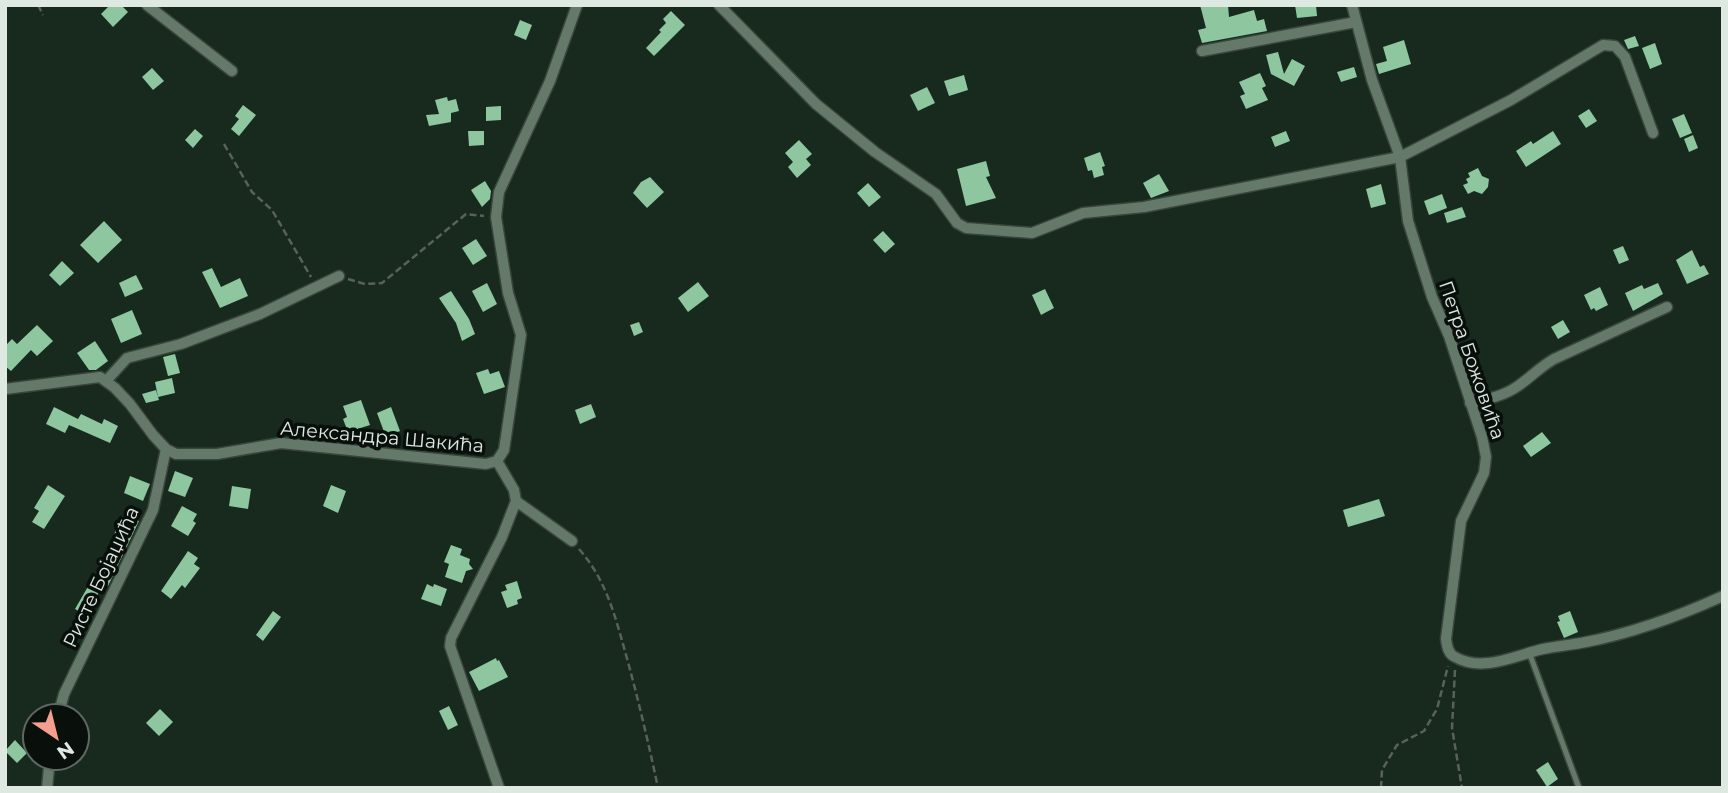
<svg xmlns="http://www.w3.org/2000/svg" width="1728" height="793" font-family="Montserrat,sans-serif">
<style>
.building{fill:#8dc69f}
.lines{fill:none;stroke-linecap:round;stroke-linejoin:round}
.service-casing{stroke:#38463c;stroke-width:8}
.minor-casing{stroke:#38463c;stroke-width:13}
.path{stroke:#55645a;stroke-width:2.5;stroke-dasharray:7 3.5;stroke-linecap:butt}
.service{stroke:#65796b;stroke-width:5}
.minor{stroke:#65796b;stroke-width:10}
.labels{text-anchor:middle;dominant-baseline:central;stroke-width:7;stroke-linejoin:round;paint-order:stroke}
.street-label{font-size:19px;fill:#dee9e1;stroke:#09100b}
</style>
<rect width="100%" height="100%" fill="#18291e"/>
<g class="building">
<polygon points="110,5 121,5 128,12 113,27 101,14"/>
<polygon points="1200,5 1228,5 1229,17 1254,10 1257,21 1264,19 1267,31 1202,43 1198,30 1206,28"/>
<polygon points="1295,5 1316,5 1317,16 1297,18"/>
<polygon points="671,11 685,25 654,56 646,48 661,32 659,30 666,23 663,19"/>
<polygon points="520,20 532,25 526,40 514,35"/>
<polygon points="1635,36 1639,46 1628,49 1624,40"/>
<polygon points="1404,40 1411,64 1379,74 1376,64 1387,61 1383,47"/>
<polygon points="1655,43 1662,64 1650,69 1642,48"/>
<polygon points="1278,52 1284,74 1292,59 1305,66 1294,86 1271,74 1266,55"/>
<polygon points="1354,67 1357,77 1341,82 1337,72"/>
<polygon points="152,68 164,81 153,90 142,77"/>
<polygon points="1260,73 1266,86 1262,88 1268,100 1246,109 1240,96 1245,94 1239,82"/>
<polygon points="964,75 968,90 949,96 944,81"/>
<polygon points="927,87 935,103 918,111 910,95"/>
<polygon points="447,97 448,101 456,99 459,111 451,113 451,122 429,126 426,115 439,114 435,100"/>
<polygon points="243,105 256,115 239,136 231,129 239,119 235,116"/>
<polygon points="501,106 501,120 486,121 486,107"/>
<polygon points="1589,109 1597,121 1586,128 1578,116"/>
<polygon points="1684,114 1692,133 1680,138 1672,119"/>
<polygon points="195,129 203,136 193,148 185,140"/>
<polygon points="468,131 484,131 484,145 469,146"/>
<polygon points="1286,131 1290,141 1275,147 1271,137"/>
<polygon points="1553,131 1561,144 1526,167 1516,151 1531,141 1533,144"/>
<polygon points="1693,135 1698,148 1689,152 1684,139"/>
<polygon points="799,140 812,154 806,159 811,165 797,178 788,167 793,162 785,153"/>
<polygon points="1100,152 1105,166 1102,167 1104,175 1094,178 1092,170 1088,171 1084,158"/>
<polygon points="986,161 990,176 986,177 996,198 966,206 957,169"/>
<polygon points="1478,168 1482,176 1489,179 1488,187 1482,194 1474,191 1468,194 1463,185 1468,183 1466,179 1470,177 1468,173"/>
<polygon points="1159,174 1169,191 1151,198 1143,183"/>
<polygon points="650,177 664,192 647,208 633,193 641,182"/>
<polygon points="485,181 491,191 490,199 482,207 471,190"/>
<polygon points="868,183 881,197 869,207 857,193"/>
<polygon points="1381,184 1386,204 1371,208 1366,189"/>
<polygon points="1442,194 1447,208 1429,215 1424,201"/>
<polygon points="1462,207 1466,217 1447,223 1444,213"/>
<polygon points="104,221 122,240 98,263 80,245"/>
<polygon points="883,231 895,244 885,253 873,240"/>
<polygon points="476,239 487,256 473,265 462,248"/>
<polygon points="1623,246 1629,260 1619,264 1613,250"/>
<polygon points="1692,250 1700,267 1704,265 1709,274 1687,284 1676,260"/>
<polygon points="62,261 74,273 60,286 49,275"/>
<polygon points="212,268 221,287 240,278 248,296 220,308 202,272"/>
<polygon points="136,275 143,289 125,297 119,283"/>
<polygon points="698,282 709,296 688,312 678,298"/>
<polygon points="487,283 497,304 483,312 472,291"/>
<polygon points="1658,283 1663,294 1633,311 1625,293 1642,285 1644,289"/>
<polygon points="1600,287 1608,305 1596,311 1594,308 1591,310 1584,295"/>
<polygon points="1045,289 1054,308 1041,315 1032,295"/>
<polygon points="451,291 469,319 475,334 462,341 456,323 439,298"/>
<polygon points="132,310 142,334 121,343 111,319"/>
<polygon points="1563,320 1570,332 1558,339 1551,327"/>
<polygon points="639,322 643,332 634,336 630,325"/>
<polygon points="37,325 53,341 37,356 31,350 11,371 5,366 5,346 12,339 17,344"/>
<polygon points="95,341 108,361 96,370 89,370 77,353"/>
<polygon points="175,354 180,373 168,376 163,357"/>
<polygon points="488,369 490,374 499,371 505,387 484,394 476,373"/>
<polygon points="172,378 175,393 158,397 155,382"/>
<polygon points="156,390 159,400 146,403 142,394"/>
<polygon points="361,400 370,425 348,432 343,419 347,417 343,406"/>
<polygon points="591,404 596,417 580,424 575,410"/>
<polygon points="54,407 78,419 81,414 102,424 104,419 118,426 110,443 69,425 65,433 46,424"/>
<polygon points="391,407 400,431 386,437 377,413"/>
<polygon points="1542,432 1551,443 1531,457 1523,446"/>
<polygon points="175,471 193,478 185,497 168,491"/>
<polygon points="130,476 150,484 143,501 124,493"/>
<polygon points="48,485 65,496 44,529 32,522 39,511 34,508"/>
<polygon points="331,485 346,491 338,513 323,506"/>
<polygon points="232,486 251,489 248,509 229,506"/>
<polygon points="1379,499 1385,516 1348,527 1343,510"/>
<polygon points="182,506 197,514 193,521 196,523 188,536 171,526"/>
<polygon points="122,516 139,521 108,586 104,584 85,615 75,609 104,559 112,563 122,544 112,539"/>
<polygon points="451,545 462,549 460,555 470,559 469,564 473,569 466,571 462,583 445,577 449,564 444,562"/>
<polygon points="188,551 198,558 194,564 200,568 185,588 182,585 171,599 161,591"/>
<polygon points="517,581 522,598 517,600 518,604 507,608 501,592 507,590 505,585"/>
<polygon points="427,584 433,587 434,584 447,589 441,606 421,599"/>
<polygon points="273,611 281,617 263,641 256,635"/>
<polygon points="1570,611 1578,632 1564,638 1557,622 1560,621 1558,616"/>
<polygon points="496,658 497,661 499,660 508,677 479,691 469,672"/>
<polygon points="449,706 458,725 448,730 439,711"/>
<polygon points="160,709 173,722 159,736 146,723"/>
<polygon points="15,740 27,753 17,763 5,751"/>
<polygon points="1548,762 1558,779 1547,787 1536,770"/>
</g>
<g class="lines">
<defs>
<polyline id="service" points="1529,652 1579,788"/>
<g id="minor">
<polyline points="147,5 232,71"/>
<polyline points="719,5 816,104 875,152 936,194 957,223 966,228 1032,233 1083,213 1144,207 1400,157 1511,100 1603,45 1615,46 1625,57 1653,133"/>
<path d="M 1352,5 L 1372,80 L 1400,157 L 1408,221 L 1432,297 L 1449,336 L 1482,437 L 1486,457 L 1484,473 L 1461,521 L 1446,639 C 1447,646 1448,654 1455,657 C 1483,673 1516,655 1543,649 C 1557,646 1572,645 1586,642 C 1633,633 1679,616 1723,596"/>
<polyline points="1202,51 1356,22"/>
<polyline points="106,381 127,358 181,344 260,314 339,276"/>
<polyline points="5,389 100,377 115,388 130,404 153,435 166,449 176,454 217,454 281,443 486,464 497,461"/>
<path d="M 1470,403 C 1487,400 1504,396 1518,386 C 1531,377 1540,367 1554,359 L 1667,307"/>
<polyline points="497,461 504,450 521,335 508,293 496,217 499,192 550,81 577,5"/>
<polyline points="497,461 514,490 516,501 572,541"/>
<polyline points="58,716 64,694 153,510 166,449"/>
<polyline points="47,788 50,758"/>
<polyline points="499,788 450,646 451,638 502,537 516,501"/>
</g>
</defs>
<use href="#service" class="service-casing"/>
<use href="#minor" class="minor-casing"/>
<g class="path">
<polyline points="38,5 43,15"/>
<polyline points="224,144 252,192 272,210 311,277"/>
<polyline points="348,279 365,284 382,283 466,214 484,216"/>
<path d="M 579,549 C 608,582 616,620 628,662 C 639,703 649,745 658,788"/>
<polyline points="1455,670 1452,728 1462,788"/>
<polyline points="1381,788 1382,770 1397,745 1424,731 1437,709 1448,666"/>
</g>
<use href="#service" class="service"/>
<use href="#minor" class="minor"/>
</g>
<g class="labels">
<g class="street-label">
<text transform="translate(1472 360) rotate(71)">Петра Божовића</text>
<text transform="translate(382 437) rotate(5)">Александра Шакића</text>
<text transform="translate(101 577) rotate(-65)">Ристе Бојаџића</text>
</g>
</g>
<rect width="1728" height="793" fill="none" stroke="#dee9e1" stroke-width="14"/>
<g transform="translate(56 737) rotate(145)"><circle r="33" fill="#09100b" stroke="#5e6761" stroke-width="2"/>
<path d="M0-5L12 26L0 18L-12 26Z" fill="#f59d8f"/>
<text y="-10" font-size="19" font-weight="bold" text-anchor="middle" fill="#dee9e1">N</text>
</g>
</svg>
